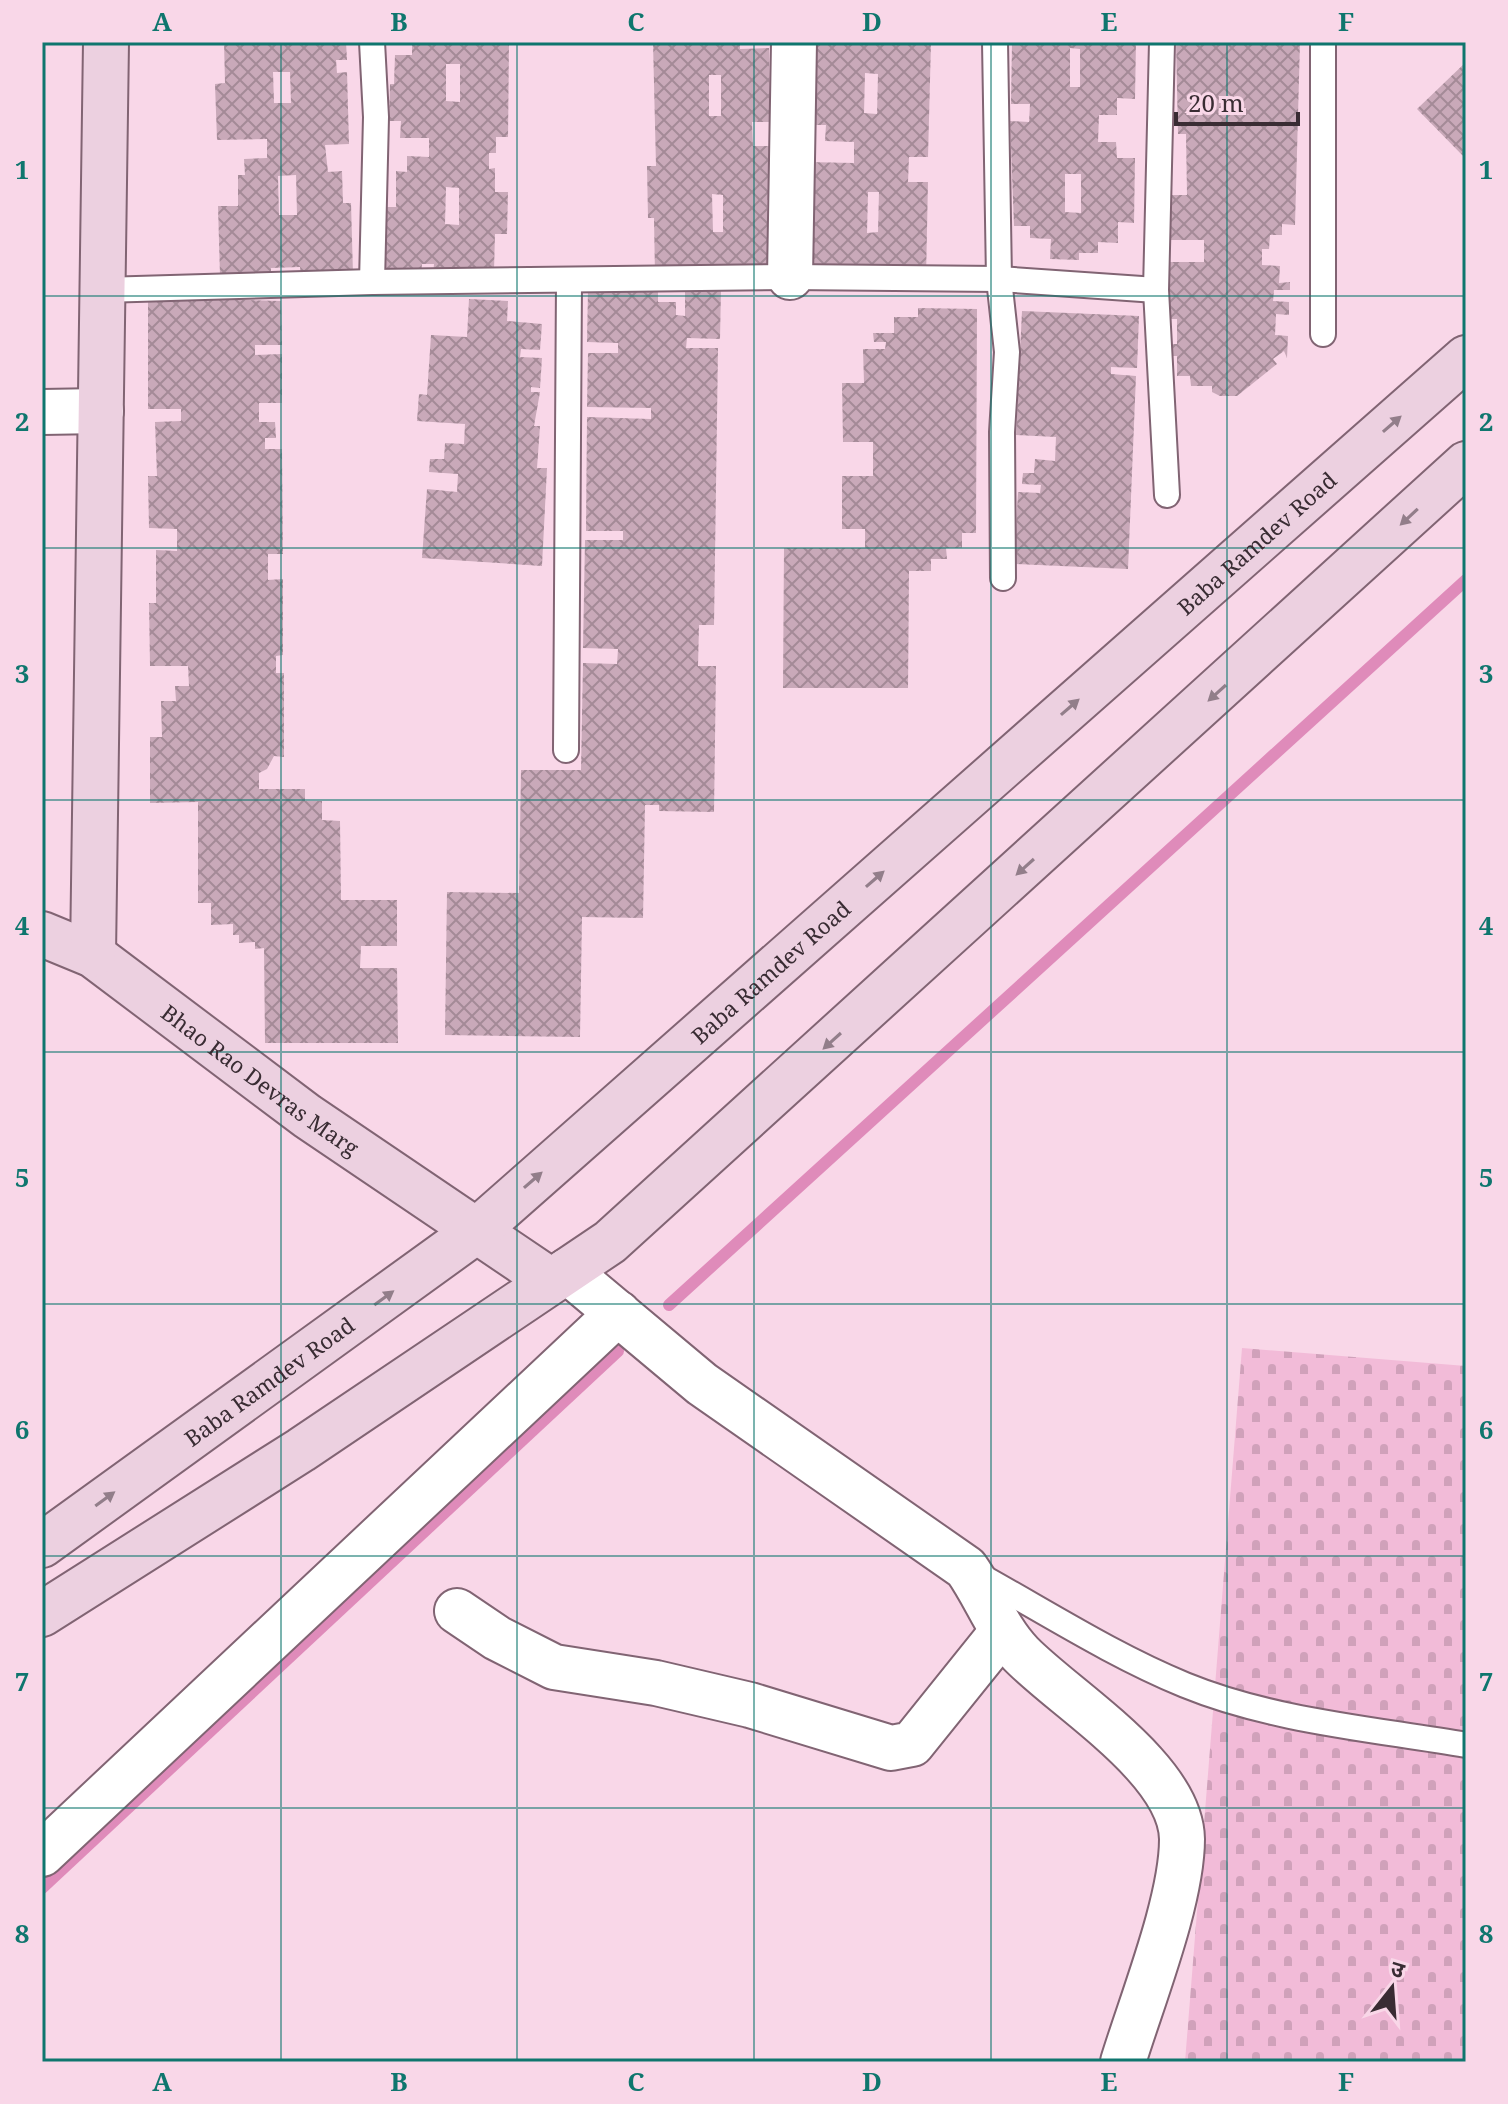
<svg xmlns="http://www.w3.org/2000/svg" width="1508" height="2104" font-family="'Noto Serif','Noto Sans Devanagari',serif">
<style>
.cemetery{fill:url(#cemetery-stones)}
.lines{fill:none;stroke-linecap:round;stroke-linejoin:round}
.stream{stroke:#df8bba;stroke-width:12}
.building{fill:url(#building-cross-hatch);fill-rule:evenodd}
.lane-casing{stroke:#816473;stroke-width:28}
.street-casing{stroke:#816473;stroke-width:48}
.secondary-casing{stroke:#816473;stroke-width:48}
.lane{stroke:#fff;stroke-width:24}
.street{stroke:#fff;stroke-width:44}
.secondary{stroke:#ecd0e0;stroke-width:44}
.oneway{fill:#927e8a}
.grid{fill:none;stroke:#0f766e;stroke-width:2;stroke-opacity:0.55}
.labels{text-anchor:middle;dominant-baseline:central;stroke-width:6;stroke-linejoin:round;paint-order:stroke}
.street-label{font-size:22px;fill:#392c33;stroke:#f9d7e8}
.neatline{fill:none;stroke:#0f766e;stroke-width:3}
.grid-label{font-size:26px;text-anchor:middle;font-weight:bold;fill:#0f766e}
</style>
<defs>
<pattern id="cemetery-stones" width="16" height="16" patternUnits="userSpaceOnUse" patternTransform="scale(2)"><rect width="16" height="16" fill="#f2bbd8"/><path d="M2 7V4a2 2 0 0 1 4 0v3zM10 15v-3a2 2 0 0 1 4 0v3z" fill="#d0a1ba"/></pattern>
<pattern id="building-cross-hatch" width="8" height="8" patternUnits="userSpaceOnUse" patternTransform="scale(2)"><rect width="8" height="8" fill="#c9a9b9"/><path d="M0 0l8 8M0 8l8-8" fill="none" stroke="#a48a97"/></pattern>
</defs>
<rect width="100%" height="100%" fill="#f9d7e8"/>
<polygon class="cemetery" points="1242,1348 1466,1366 1466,2062 1185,2062"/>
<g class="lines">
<g class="stream">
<polyline points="669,1305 1466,580"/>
<polyline points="42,1888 618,1351"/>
</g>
</g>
<g class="building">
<path d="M 224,42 L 346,42 L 347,60 L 336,60 L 337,73 L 347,72 L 349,144 L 325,145 L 328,172 L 342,171 L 343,203 L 351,203 L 353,274 L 301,275 L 300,267 L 271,268 L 271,275 L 220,276 L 218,206 L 238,206 L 238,175 L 245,175 L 244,159 L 267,158 L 267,139 L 217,140 L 215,84 L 225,83 ZM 273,72 L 290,72 L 291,103 L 274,103 ZM 296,175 L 297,215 L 279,215 L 278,176 Z"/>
<path d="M 412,42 L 509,42 L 508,137 L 496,137 L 496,153 L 489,153 L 489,169 L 495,168 L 495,192 L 508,192 L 507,234 L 495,234 L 494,271 L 433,275 L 434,264 L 422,264 L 421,275 L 383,274 L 384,207 L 396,207 L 396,171 L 407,172 L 407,156 L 429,157 L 429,138 L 400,138 L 401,121 L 389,121 L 390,84 L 394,84 L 395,55 L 412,55 ZM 446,64 L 460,64 L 460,102 L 446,101 ZM 446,187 L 459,188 L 459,225 L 445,224 Z"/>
<path d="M 653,42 L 740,42 L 740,49 L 769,48 L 770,122 L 752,122 L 753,146 L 774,146 L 775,200 L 767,200 L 767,217 L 773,217 L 774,274 L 655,275 L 654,218 L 648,218 L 647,166 L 656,166 ZM 709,75 L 721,75 L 721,116 L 709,116 ZM 712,194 L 723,195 L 723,232 L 713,232 Z"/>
<path d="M 809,42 L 931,42 L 928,157 L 909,157 L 908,182 L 928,182 L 926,278 L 808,275 L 807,162 L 854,163 L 854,142 L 825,141 L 826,125 L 808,125 ZM 865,73 L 878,74 L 877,114 L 864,113 ZM 868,192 L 879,192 L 878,232 L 867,233 Z"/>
<path d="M 1012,42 L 1136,42 L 1135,99 L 1117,98 L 1117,115 L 1099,115 L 1098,142 L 1116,142 L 1117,158 L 1135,158 L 1134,223 L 1118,222 L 1118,243 L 1098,242 L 1098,253 L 1079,253 L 1079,260 L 1050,259 L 1051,239 L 1030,238 L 1030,226 L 1014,226 L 1010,121 L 1029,122 L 1030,104 L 1011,104 ZM 1070,48 L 1080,49 L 1080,87 L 1070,87 ZM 1065,174 L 1081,174 L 1081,213 L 1065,212 Z"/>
<polygon points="1176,42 1300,42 1295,225 1282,224 1282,235 1270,235 1269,249 1262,249 1262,265 1280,266 1279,283 1290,282 1290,290 1274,290 1273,301 1289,302 1289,315 1276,314 1275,335 1288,336 1287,358 1284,351 1273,359 1277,364 1237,396 1220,396 1212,392 1212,386 1191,386 1190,376 1177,376 1177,356 1170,356 1170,344 1177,344 1177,319 1169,319 1168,262 1204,262 1204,240 1168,240 1167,195 1187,195 1186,134 1178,134"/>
<polygon points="1466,62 1466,159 1417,109"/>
<polygon points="685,289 721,289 720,339 687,338 686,348 718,348 714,625 699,625 698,666 716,666 714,812 659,811 659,805 645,805 643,918 582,917 580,1037 445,1035 447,892 519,893 521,770 581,770 583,663 617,664 618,649 583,648 585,540 623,540 623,531 586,531 587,417 651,419 651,408 587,407 588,353 618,353 618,343 587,342 588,290 658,291 658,302 676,302 676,315 685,316"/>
<polygon points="148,297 281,301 282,345 255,345 255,355 282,354 282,403 259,403 259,422 275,422 276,438 265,438 265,449 282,449 283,554 268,554 268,580 283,579 283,655 276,656 276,673 284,673 284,757 274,756 267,769 259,773 259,789 305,789 305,801 322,801 322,820 340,821 341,900 397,900 397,946 361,946 360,968 397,968 398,1043 265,1043 264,948 255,949 255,942 239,943 239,935 233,935 233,924 211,925 211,903 198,903 198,802 150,803 150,737 162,737 161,701 176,701 175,686 189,686 188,666 150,666 149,603 156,603 156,550 177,551 177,529 149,528 148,476 157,476 155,422 181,421 181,409 148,409"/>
<polygon points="469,299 508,301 507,321 542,324 540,350 521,349 520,357 542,358 540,388 531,387 531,392 540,392 534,426 540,426 537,468 547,468 542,566 422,558 427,489 457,492 458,474 429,472 430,459 444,459 445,443 464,444 465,424 417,421 419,394 427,395 431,335 467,337"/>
<polygon points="918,308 977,309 976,533 962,533 962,548 946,548 947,559 931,559 931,571 909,571 908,688 783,688 784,548 865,548 865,529 842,529 842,476 873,476 873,442 843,442 842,383 864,383 863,349 885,349 886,342 874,342 873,333 894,333 894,317 918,317"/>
<polygon points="1022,311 1139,316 1137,368 1111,367 1111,374 1136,376 1128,569 1014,564 1018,492 1040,493 1041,485 1022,484 1023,473 1034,473 1035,459 1055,461 1056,437 1016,435"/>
</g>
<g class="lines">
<defs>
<g id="lane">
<polyline points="372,42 376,117 372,282"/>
<polyline points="995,42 999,279 1007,352 1002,432 1003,578"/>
<polyline points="1162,42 1156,290 1167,495"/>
<polyline points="102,290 372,282 790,277 999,279 1156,290"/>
<polyline points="1323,334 1323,42"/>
<polyline points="566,750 569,282"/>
<path d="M 975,1573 C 1044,1611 1112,1655 1185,1685 C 1273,1721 1374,1729 1466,1745"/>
</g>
<g id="street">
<polyline points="790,277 794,42"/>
<polyline points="42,412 101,411"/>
<path d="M 567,1271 L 702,1384 L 966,1568 C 986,1596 997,1629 1021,1654 C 1066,1700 1181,1769 1182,1839 C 1182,1901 1142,2000 1123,2062"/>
<polyline points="457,1611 497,1638 554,1667 656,1683 750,1705 891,1748 912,1744 1002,1632"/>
<polyline points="42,1854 618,1313"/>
</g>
<g id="secondary">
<path id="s1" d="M 42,934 L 93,955 L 307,1116 L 551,1281"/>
<polyline points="93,955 106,42"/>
<path id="s2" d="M 42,1545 L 475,1232 L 1466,358"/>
<polyline points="42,1614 301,1450 610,1242 1466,464"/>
</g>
</defs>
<use href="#lane" class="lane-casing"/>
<use href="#street" class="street-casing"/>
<use href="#secondary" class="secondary-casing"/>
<use href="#lane" class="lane"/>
<use href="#street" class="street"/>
<use href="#secondary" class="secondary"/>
</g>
<defs><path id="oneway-solid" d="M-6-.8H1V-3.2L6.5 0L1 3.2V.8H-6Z" transform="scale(2)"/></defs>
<g class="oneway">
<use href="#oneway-solid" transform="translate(1392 424) rotate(-41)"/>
<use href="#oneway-solid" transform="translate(1409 517) rotate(137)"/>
<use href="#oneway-solid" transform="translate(1217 693) rotate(138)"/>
<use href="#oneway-solid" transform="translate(1070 707) rotate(-41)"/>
<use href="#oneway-solid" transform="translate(1025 867) rotate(138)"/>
<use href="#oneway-solid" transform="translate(875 879) rotate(-41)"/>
<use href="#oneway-solid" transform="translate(832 1041) rotate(138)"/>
<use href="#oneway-solid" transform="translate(533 1180) rotate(-41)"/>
<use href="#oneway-solid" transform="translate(384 1298) rotate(-36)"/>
<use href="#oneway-solid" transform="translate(105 1499) rotate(-36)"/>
</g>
<path class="grid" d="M 281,42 L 281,2062M 517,42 L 517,2062M 754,42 L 754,2062M 991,42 L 991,2062M 1227,42 L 1227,2062M 42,296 L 1466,296M 42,548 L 1466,548M 42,800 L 1466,800M 42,1052 L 1466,1052M 42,1304 L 1466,1304M 42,1556 L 1466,1556M 42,1808 L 1466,1808"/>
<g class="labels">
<g class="street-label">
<text stroke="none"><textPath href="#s2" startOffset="1576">Baba Ramdev Road</textPath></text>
<text stroke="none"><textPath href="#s2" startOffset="928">Baba Ramdev Road</textPath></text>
<text stroke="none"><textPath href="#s1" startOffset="264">Bhao Rao Devras Marg</textPath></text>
<text stroke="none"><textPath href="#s2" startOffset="280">Baba Ramdev Road</textPath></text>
</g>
</g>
<rect width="1508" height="2104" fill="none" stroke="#f9d7e8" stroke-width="88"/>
<g transform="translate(1392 1988) rotate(17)" stroke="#f9d7e8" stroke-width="6" paint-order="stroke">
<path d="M0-6L14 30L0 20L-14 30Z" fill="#392c33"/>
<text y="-12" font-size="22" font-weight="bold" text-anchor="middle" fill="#392c33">उ</text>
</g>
<path d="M1176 112v12h122v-12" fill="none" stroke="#392c33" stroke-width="4"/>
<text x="1188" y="112" font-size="24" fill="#392c33" stroke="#f9d7e8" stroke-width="6" paint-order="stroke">20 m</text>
<rect x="44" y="44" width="1420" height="2016" class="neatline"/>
<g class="grid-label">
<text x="162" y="31">A</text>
<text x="399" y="31">B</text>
<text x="636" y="31">C</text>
<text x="872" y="31">D</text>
<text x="1109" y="31">E</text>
<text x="1346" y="31">F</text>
<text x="22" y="179">1</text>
<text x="1486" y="179">1</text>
<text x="22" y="431">2</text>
<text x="1486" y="431">2</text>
<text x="22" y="683">3</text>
<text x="1486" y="683">3</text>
<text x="22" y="935">4</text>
<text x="1486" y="935">4</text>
<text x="22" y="1187">5</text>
<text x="1486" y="1187">5</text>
<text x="22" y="1439">6</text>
<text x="1486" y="1439">6</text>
<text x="22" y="1691">7</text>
<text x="1486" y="1691">7</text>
<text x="22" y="1943">8</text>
<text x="1486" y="1943">8</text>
<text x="162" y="2091">A</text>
<text x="399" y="2091">B</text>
<text x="636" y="2091">C</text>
<text x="872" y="2091">D</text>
<text x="1109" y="2091">E</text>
<text x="1346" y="2091">F</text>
</g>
</svg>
